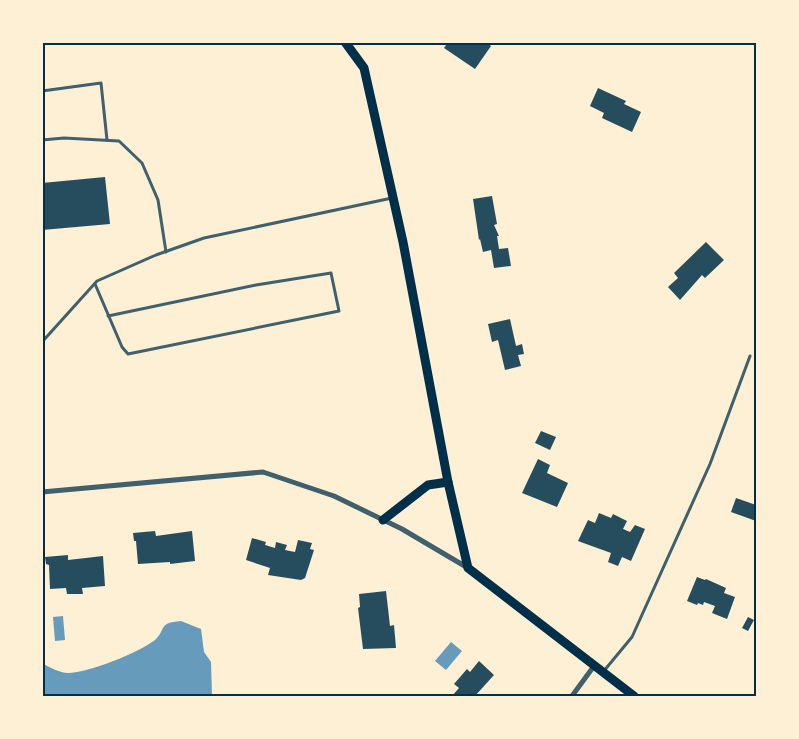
<svg xmlns="http://www.w3.org/2000/svg" width="799" height="739" font-family="'Sofia Sans Condensed',sans-serif">
<style>
.water{fill:#669bbc}
.building{fill:#264d5e}
.lines{fill:none;stroke-linecap:round;stroke-linejoin:round}
.service{stroke:#3f606c;stroke-width:3}
.minor{stroke:#3f606c;stroke-width:5}
.secondary{stroke:#003049;stroke-width:9}
.neatline{fill:none;stroke:#003049;stroke-width:2}
</style>
<rect width="100%" height="100%" fill="#fdf0d5"/>
<g class="water">
<polygon points="63,616 65,640 55,641 53,617"/>
<path d="M 181,621 L 201,629 L 204,652 L 211,662 L 212,696 L 43,696 L 43,664 C 50,667 60,673 68,673 C 88,673 140,652 155,640 C 167,629 157,623 181,621 Z"/>
<polygon points="451,642 462,651 446,670 435,661"/>
</g>
<g class="building">
<polygon points="448,42 486,42 491,46 475,69 444,48"/>
<polygon points="598,88 626,101 624,104 641,112 632,132 602,118 604,113 590,106"/>
<polygon points="105,177 110,224 42,230 42,183"/>
<polygon points="492,196 497,224 494,225 499,236 497,236 499,249 508,248 511,266 494,268 491,250 483,252 480,239 479,240 473,199"/>
<polygon points="706,242 724,260 705,278 702,275 680,300 668,287 678,278 674,273"/>
<polygon points="510,319 516,346 522,344 524,354 518,355 521,366 505,370 498,340 492,342 488,324"/>
<polygon points="541,431 556,437 550,450 535,443"/>
<polygon points="538,459 550,465 547,473 568,483 557,507 522,493"/>
<polygon points="736,498 756,505 756,521 731,512"/>
<polygon points="599,513 611,518 613,514 627,521 623,529 630,532 635,525 645,529 631,561 622,557 618,566 608,562 611,553 578,541 588,520 595,523"/>
<polygon points="155,531 156,536 192,531 195,561 170,564 170,562 138,564 136,541 134,541 133,533"/>
<polygon points="252,538 266,542 265,545 275,548 276,542 287,545 285,550 295,552 298,540 312,543 310,549 314,550 305,578 301,580 268,575 270,568 246,560"/>
<polygon points="68,555 68,560 103,556 105,586 82,588 83,594 67,594 66,588 50,589 49,565 46,564 45,557"/>
<polygon points="697,577 705,580 706,579 726,588 724,593 735,597 727,619 712,613 715,606 704,602 703,605 698,603 697,605 687,601"/>
<polygon points="386,591 390,626 394,625 396,648 363,649 358,608 360,607 359,594"/>
<polygon points="748,617 754,620 748,631 742,628"/>
<polygon points="479,661 494,675 475,696 452,696 459,688 454,684 467,669 470,672"/>
</g>
<g class="lines">
<g class="service">
<polyline points="42,91 101,83 107,140"/>
<polyline points="42,140 64,138 119,141 142,163 158,200 166,252"/>
<polyline points="95,284 122,347 128,354 339,311 331,273 256,285 108,316"/>
<polyline points="42,342 97,281 156,255 204,238 392,198"/>
<polyline points="603,672 632,637 710,464 750,356"/>
</g>
<g class="minor">
<polyline points="42,492 263,472 334,496 402,529 468,568"/>
<polyline points="572,696 594,666"/>
</g>
<g class="secondary">
<polyline points="345,42 364,68 403,242 448,482 468,568 634,696"/>
<polyline points="383,520 428,485 448,482"/>
</g>
</g>
<rect width="799" height="739" fill="none" stroke="#fdf0d5" stroke-width="88"/>
<rect x="44" y="44" width="711" height="651" class="neatline"/>
</svg>
